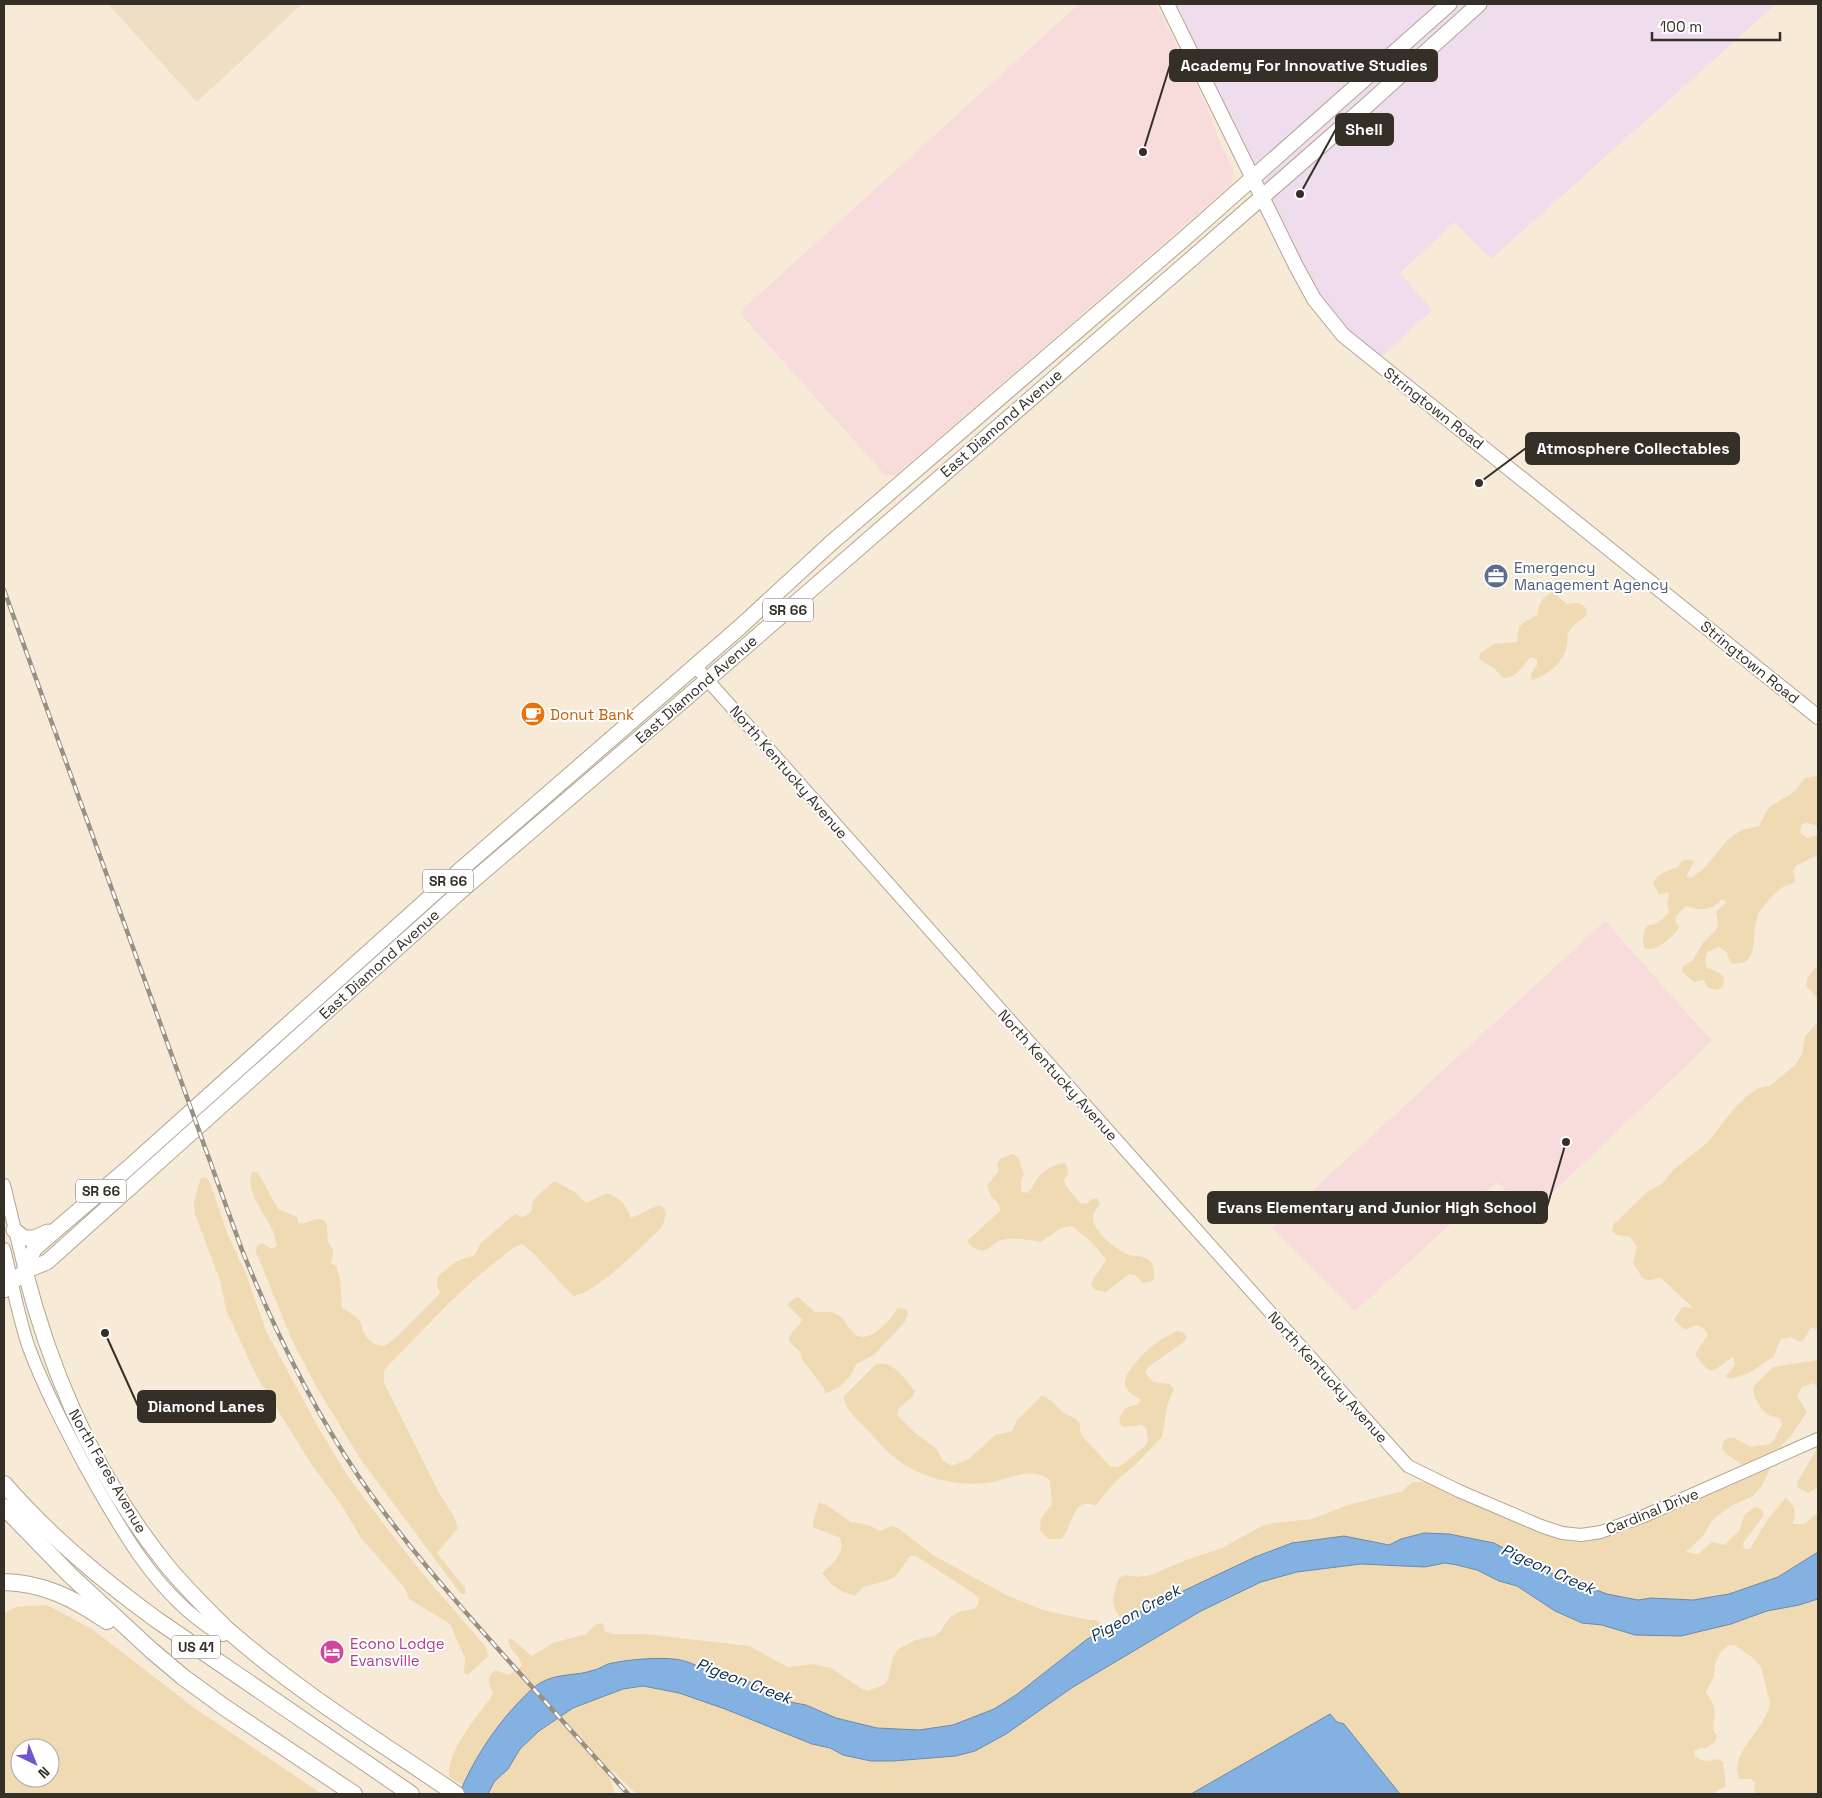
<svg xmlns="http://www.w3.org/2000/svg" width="1822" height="1798" font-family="'Space Grotesk',sans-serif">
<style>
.commercial{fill:#efdcec}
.built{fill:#eedec3}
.education{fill:#f7dcdb}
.green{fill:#f0dab4;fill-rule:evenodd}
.water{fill:#82b1e2;stroke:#6b8aaa}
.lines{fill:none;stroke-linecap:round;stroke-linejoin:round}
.tertiary-casing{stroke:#b1a693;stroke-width:14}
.secondary-casing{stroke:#b1a693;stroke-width:16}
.primary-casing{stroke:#b1a693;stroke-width:17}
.trunk-casing{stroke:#b1a693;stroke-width:18}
.tertiary{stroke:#fff;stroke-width:12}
.secondary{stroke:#fff;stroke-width:14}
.primary{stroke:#fff;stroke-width:15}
.trunk{stroke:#fff;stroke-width:16}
.rail-casing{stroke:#989081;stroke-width:4.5}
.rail{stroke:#fff;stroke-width:2.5;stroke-dasharray:8;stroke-linecap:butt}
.labels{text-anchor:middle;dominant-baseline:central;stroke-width:4;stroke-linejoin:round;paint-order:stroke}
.shield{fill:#fff;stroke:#716d68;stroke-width:1}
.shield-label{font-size:14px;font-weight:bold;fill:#342f27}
.street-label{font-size:15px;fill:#342f27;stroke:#fff}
.service-label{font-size:15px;fill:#4e5e75;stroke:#fff;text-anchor:start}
.food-label{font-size:15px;fill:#c56008;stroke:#fff;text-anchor:start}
.hotel-label{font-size:15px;fill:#b23c85;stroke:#fff;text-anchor:start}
.water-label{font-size:16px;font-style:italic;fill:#0a2d4d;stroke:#fff}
.leader{fill:none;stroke:#342f27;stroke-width:2}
.callout-dot{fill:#342f27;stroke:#fff;stroke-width:2}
.callout{fill:#342f27;stroke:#342f27;stroke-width:2}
.callout-label{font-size:16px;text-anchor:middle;font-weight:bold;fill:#fff}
</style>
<rect width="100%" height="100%" fill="#f7ebd7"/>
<polygon class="commercial" points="1176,4 1776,4 1491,259 1455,222 1400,273 1432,310 1380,358 1345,331 1316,294"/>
<polygon class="built" points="108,4 302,4 197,102"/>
<g class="education">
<polygon points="1079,4 1156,4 1207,107 1221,145 1234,171 1231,185 896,475 885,475 744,318 742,312 744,308"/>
<polygon points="1605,921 1712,1041 1529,1215 1497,1182 1355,1311 1272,1228"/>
</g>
<g class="green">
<path d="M 1553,592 L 1567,604 C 1576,603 1581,601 1587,610 L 1586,616 C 1580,621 1571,626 1568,633 C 1567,637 1568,641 1567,645 C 1564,662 1547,676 1532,680 L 1531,674 L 1537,665 L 1537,659 L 1531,657 C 1523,665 1516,679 1503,678 L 1495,669 L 1479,659 L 1480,653 L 1494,644 L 1517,642 C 1518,623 1521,624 1537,615 C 1539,604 1542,596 1553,592 Z"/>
<path d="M 1816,776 L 1818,778 L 1818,827 L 1806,822 L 1801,826 L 1800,832 L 1807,838 L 1818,835 L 1818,859 L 1815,856 L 1796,866 L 1793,871 L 1795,877 L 1794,883 C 1791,884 1786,885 1783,887 C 1777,890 1762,907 1759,913 C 1749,930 1763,969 1731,963 L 1726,952 L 1719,947 L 1707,952 L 1705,961 L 1706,967 L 1720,973 L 1724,977 L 1723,987 L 1717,990 L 1708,988 L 1704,980 L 1694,982 L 1682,972 L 1683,966 L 1693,960 L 1702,944 L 1716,930 L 1718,924 L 1716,912 L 1726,903 L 1722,899 C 1711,911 1701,911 1686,906 L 1677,915 L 1675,922 L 1679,926 L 1678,930 C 1669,938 1658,953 1644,948 C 1643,939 1642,933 1648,925 C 1658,925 1662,919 1669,912 L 1667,904 L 1669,894 L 1668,892 L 1659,895 L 1653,882 C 1659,873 1668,870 1678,867 C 1681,860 1684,859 1692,860 L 1694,862 L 1686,876 L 1691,878 C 1711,867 1719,843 1740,831 C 1745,828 1753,828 1759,826 L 1769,807 L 1794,792 L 1805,778 Z"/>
<path d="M 1818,966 L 1818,999 L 1806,986 C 1807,977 1811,971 1818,966 Z"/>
<path d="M 1818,1022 L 1818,1330 L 1811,1327 L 1804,1340 L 1801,1342 L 1790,1337 L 1781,1339 L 1773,1357 L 1749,1373 L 1731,1379 L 1725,1377 L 1735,1365 L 1734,1359 L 1732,1357 C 1712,1373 1710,1377 1695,1354 L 1708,1334 C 1698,1323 1699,1324 1685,1330 L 1674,1320 L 1682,1307 L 1693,1308 L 1661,1278 L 1649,1280 L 1643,1279 L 1633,1263 L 1637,1247 L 1630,1237 L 1617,1235 L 1612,1231 L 1613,1225 L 1647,1192 L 1662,1184 L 1673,1170 L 1707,1143 L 1732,1111 L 1749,1094 L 1759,1088 L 1770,1086 L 1796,1064 L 1802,1054 L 1805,1036 Z"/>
<path d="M 1012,1154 L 1018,1157 L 1024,1174 L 1021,1180 L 1021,1191 L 1027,1193 C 1033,1189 1033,1185 1037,1179 C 1042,1171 1055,1163 1065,1163 L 1068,1168 L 1068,1174 L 1064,1179 L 1065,1185 L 1081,1204 L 1088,1203 L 1092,1199 L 1098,1198 L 1100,1204 C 1097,1209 1093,1213 1093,1218 C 1093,1231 1115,1249 1127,1254 C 1134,1257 1143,1255 1149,1260 C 1155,1265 1154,1272 1154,1279 L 1149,1282 L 1143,1283 L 1135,1275 L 1129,1274 L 1106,1292 L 1095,1290 L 1091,1285 C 1093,1276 1102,1269 1106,1259 L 1090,1241 L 1072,1226 L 1061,1228 L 1041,1242 C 1029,1240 1014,1237 1001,1240 C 994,1242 988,1252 980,1250 C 975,1249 969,1245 967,1241 L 1000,1211 L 999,1204 L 991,1196 L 987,1185 L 999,1171 L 997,1164 L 1000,1159 Z"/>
<path d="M 252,1172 L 258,1172 L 278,1209 L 297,1217 L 298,1223 C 306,1225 309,1220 317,1219 C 331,1218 326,1231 328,1240 C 328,1243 332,1247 333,1251 C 333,1254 332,1259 331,1263 L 336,1266 L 340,1278 L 342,1308 C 347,1311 358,1316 361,1323 C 362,1325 362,1328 363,1331 C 367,1340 375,1346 385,1346 L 394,1339 L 441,1292 L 437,1287 L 438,1276 L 457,1261 L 475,1255 L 480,1244 L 511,1217 L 517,1214 L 522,1218 L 531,1212 L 533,1200 L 554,1181 L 575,1192 L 586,1203 L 607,1193 C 621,1199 626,1204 631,1218 L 659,1205 L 664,1208 L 666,1215 L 662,1227 C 643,1245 597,1293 573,1296 L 532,1252 L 522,1244 C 512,1247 505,1255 497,1261 C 455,1293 421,1333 384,1370 L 384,1383 L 438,1491 L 454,1517 L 458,1528 L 437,1553 L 465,1588 L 466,1594 L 461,1594 L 361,1460 L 317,1388 L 291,1338 L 256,1252 L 257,1246 L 262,1243 L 272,1249 L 277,1246 C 275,1240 274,1232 271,1227 C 263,1211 245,1191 252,1172 Z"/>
<polygon points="201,1177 207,1178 210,1183 228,1235 246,1274 266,1331 319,1429 349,1478 386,1527 422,1573 486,1647 488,1656 468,1675 464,1673 465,1658 450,1624 409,1599 404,1587 361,1538 342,1506 312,1465 257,1377 226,1310 220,1280 195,1214 194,1202"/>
<path d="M 796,1297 L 798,1297 L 815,1312 C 823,1313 831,1310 838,1315 C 845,1319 849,1330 856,1335 C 869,1344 892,1319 898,1308 L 906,1309 L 908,1315 L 904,1323 L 874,1355 L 856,1364 L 851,1375 L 839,1387 L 825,1394 L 824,1388 L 803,1361 L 800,1352 L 789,1341 C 789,1332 799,1328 802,1319 L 787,1305 Z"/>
<path d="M 1177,1331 L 1183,1332 L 1187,1337 L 1184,1342 L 1148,1367 L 1145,1373 L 1153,1382 L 1170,1384 L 1174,1389 L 1167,1406 L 1162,1437 L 1135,1465 L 1116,1481 L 1096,1505 C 1093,1505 1087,1503 1083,1504 C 1074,1506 1069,1532 1061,1539 L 1048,1539 L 1040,1530 L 1041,1518 L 1052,1504 L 1050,1480 C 1030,1465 1009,1480 988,1483 C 954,1487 913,1476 888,1452 C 882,1446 876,1439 870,1433 C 861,1423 844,1410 844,1396 L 874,1366 C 891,1356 905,1380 915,1391 L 912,1397 L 898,1409 L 897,1415 L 914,1432 L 937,1449 L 942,1460 L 952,1466 L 969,1459 L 995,1435 L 1012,1431 L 1017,1420 L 1042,1395 C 1051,1399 1057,1407 1064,1413 C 1068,1416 1075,1417 1078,1421 C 1081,1425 1079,1430 1082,1436 L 1110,1466 L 1116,1467 L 1122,1465 L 1145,1446 L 1148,1440 L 1146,1428 L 1141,1425 L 1123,1427 L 1119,1422 C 1123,1408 1124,1408 1138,1404 L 1141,1400 C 1135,1396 1126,1392 1125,1384 C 1123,1372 1148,1349 1156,1343 C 1162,1338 1170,1335 1177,1331 Z"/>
<path d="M 1818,1360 L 1818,1387 L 1813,1383 L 1802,1387 L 1797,1397 L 1801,1402 L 1807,1412 L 1790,1437 L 1773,1454 L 1769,1472 L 1761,1487 L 1753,1496 L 1731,1506 L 1721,1513 L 1712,1521 L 1703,1536 L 1686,1552 L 1698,1554 L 1712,1542 L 1724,1545 L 1739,1531 L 1745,1514 L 1755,1507 L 1761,1509 L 1764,1515 L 1743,1543 L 1744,1549 L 1750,1549 L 1766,1522 L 1786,1497 C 1796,1509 1796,1509 1793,1524 L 1805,1524 L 1814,1515 L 1818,1514 L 1818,1552 L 1778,1577 L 1729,1594 L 1693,1600 L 1651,1598 L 1638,1600 L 1607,1594 L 1548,1572 L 1494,1543 L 1401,1539 L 1389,1545 L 1344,1536 L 1172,1595 L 1123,1619 C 1108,1607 1113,1594 1119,1578 L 1125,1575 L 1138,1577 L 1151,1575 L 1186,1560 L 1222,1548 L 1262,1526 L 1274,1523 L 1312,1519 L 1348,1505 L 1403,1491 L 1412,1482 L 1424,1482 C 1464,1499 1503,1518 1544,1532 C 1555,1537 1568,1543 1580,1542 C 1621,1539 1658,1515 1694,1498 C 1710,1491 1743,1487 1750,1470 L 1725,1453 L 1722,1449 L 1723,1442 L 1727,1438 L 1734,1438 L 1751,1447 L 1770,1444 L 1774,1440 L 1782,1424 L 1779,1418 L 1768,1415 L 1763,1411 L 1754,1396 L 1753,1389 L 1756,1384 L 1773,1367 Z"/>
<polygon points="1818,1447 1818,1487 1808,1493 1797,1487 1798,1481"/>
<path d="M 819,1503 L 825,1504 L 851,1522 L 869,1525 L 880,1531 L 892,1526 L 898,1528 L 933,1555 L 1006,1595 L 1046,1611 L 1090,1620 L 1096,1620 L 1107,1627 L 1086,1640 L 1016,1695 L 994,1709 L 953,1725 L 919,1730 L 877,1728 L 836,1718 L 806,1705 L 785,1701 L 749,1681 L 742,1682 L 718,1676 L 703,1667 L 606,1665 L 594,1671 L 559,1676 L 481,1750 L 463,1785 L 449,1777 C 447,1750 477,1717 492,1696 L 493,1693 C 488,1682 486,1679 495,1670 L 509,1675 L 522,1665 C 519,1655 509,1650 508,1640 L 511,1638 L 532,1656 L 553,1643 L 586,1634 L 595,1625 L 601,1623 L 604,1625 L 604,1631 L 613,1634 L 645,1634 L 749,1646 L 788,1667 L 813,1664 L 831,1668 L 862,1689 L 868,1691 L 885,1684 L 888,1679 L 892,1660 L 898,1649 L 916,1640 L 934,1636 L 940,1632 L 950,1617 L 961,1611 L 974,1609 L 978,1605 L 979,1598 L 970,1591 L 916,1556 L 910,1556 L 896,1576 L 886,1581 L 863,1587 L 855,1596 C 840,1591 831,1586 822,1573 C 832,1563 846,1554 840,1538 L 813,1527 L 813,1521 Z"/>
<path d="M 1445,1563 L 1477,1570 L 1499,1581 L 1517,1586 L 1555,1611 L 1582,1623 L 1602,1625 L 1731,1624 L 1767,1611 L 1799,1605 L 1818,1599 L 1818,1794 L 1754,1794 L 1755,1782 L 1750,1779 L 1739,1779 C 1738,1776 1737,1771 1737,1768 C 1738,1746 1768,1725 1770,1702 L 1761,1667 L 1753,1658 L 1734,1645 L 1728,1645 L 1720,1653 L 1715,1664 L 1714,1676 L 1706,1692 C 1708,1696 1713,1702 1714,1707 C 1717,1718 1709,1726 1717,1736 L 1715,1742 L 1706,1748 L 1700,1748 L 1694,1751 L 1695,1756 C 1703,1763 1708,1761 1718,1759 L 1723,1762 L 1726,1786 L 1712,1794 L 1400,1794 L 1344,1724 L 1337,1722 L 1330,1714 L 1191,1794 L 636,1794 L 612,1770 L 607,1771 L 615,1794 L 488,1794 L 494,1782 L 508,1769 L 520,1749 L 539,1731 L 573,1708 L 623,1689 L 643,1686 L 679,1693 L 725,1709 L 812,1744 L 830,1748 L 843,1755 L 871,1761 L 893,1761 L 956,1756 L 1006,1734 L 1073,1687 L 1201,1611 L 1261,1582 L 1297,1572 L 1361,1564 L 1425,1567 Z"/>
<path d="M 47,1605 L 92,1629 L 193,1707 L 322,1794 L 4,1794 L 4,1613 L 16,1607 ZM 20,1748 L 50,1748 L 50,1778 L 20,1778 Z"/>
</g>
<g class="water">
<path d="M 1424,1533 L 1449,1534 L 1494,1543 L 1548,1572 L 1607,1594 L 1638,1600 L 1651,1598 L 1693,1600 L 1729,1594 L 1778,1577 L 1818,1552 L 1818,1599 L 1799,1605 L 1767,1611 L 1731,1624 L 1681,1636 L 1635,1635 L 1602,1625 L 1582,1623 L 1555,1611 L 1517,1586 L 1499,1581 L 1477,1570 L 1457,1565 L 1445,1563 L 1425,1567 L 1361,1564 L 1297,1572 L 1261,1582 L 1201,1611 L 1073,1687 L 1006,1734 L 975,1751 L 956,1756 L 893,1761 L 871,1761 L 843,1755 L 830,1748 L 812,1744 L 725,1709 L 679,1693 L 643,1686 L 623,1689 L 573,1708 L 539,1731 L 520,1749 L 508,1769 L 494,1782 L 488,1794 L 459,1794 C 473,1761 492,1731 516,1705 C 524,1697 532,1687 542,1682 C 558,1673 578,1676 594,1670 C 599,1669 603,1666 608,1664 C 624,1660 656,1657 673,1659 C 697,1660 727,1686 748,1681 L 785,1701 L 806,1705 L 836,1718 L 877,1728 L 919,1730 L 953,1725 L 994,1709 L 1016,1695 L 1086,1640 L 1107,1627 L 1255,1557 L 1292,1543 L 1344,1536 L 1389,1545 L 1401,1539 Z"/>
<polygon points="1330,1714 1337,1722 1344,1724 1400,1794 1191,1794"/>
</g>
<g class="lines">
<defs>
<g id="tertiary">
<polyline points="695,666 1185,1217 1408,1466 1459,1491 1541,1526 1562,1533 1581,1535 1601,1532 1644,1516 1818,1439"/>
<polyline points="4,1185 25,1271"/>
<path d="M 4,1249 C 12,1281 18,1316 29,1348 C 44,1388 64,1426 84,1464 C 118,1525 155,1594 216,1632 L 223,1635 L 230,1632"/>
</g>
<polyline id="secondary" points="1167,4 1296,266 1314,299 1343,335 1818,717"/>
<g id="primary">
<polyline points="14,1230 24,1238 34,1238 48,1232"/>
<polyline points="25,1271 34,1249 57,1229 127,1169 459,871 740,627 830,544 1185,238 1449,4"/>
<path d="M 25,1271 C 52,1376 97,1478 165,1563 C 185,1588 208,1610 230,1632"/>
<polyline points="4,1290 25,1271 47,1262 462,890 707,680 1189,261 1365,107 1479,4"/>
</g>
<g id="trunk">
<path d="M 4,1484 C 49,1536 102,1580 157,1620 L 411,1794"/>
<polyline points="4,1507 70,1575 151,1650 183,1677 224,1707 354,1794"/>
<path d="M 4,1582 C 45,1583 74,1599 107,1621"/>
<path d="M 230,1632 C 300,1693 380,1742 456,1794"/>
</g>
</defs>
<use href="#tertiary" class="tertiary-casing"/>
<use href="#secondary" class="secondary-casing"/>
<use href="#primary" class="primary-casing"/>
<use href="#trunk" class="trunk-casing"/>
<use href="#tertiary" class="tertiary"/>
<use href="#secondary" class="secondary"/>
<use href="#primary" class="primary"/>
<use href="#trunk" class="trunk"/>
<defs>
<path id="rail" d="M 4,590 L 242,1250 C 274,1329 311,1406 359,1477 C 401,1539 450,1595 499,1650 C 542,1698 585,1746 628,1794"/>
</defs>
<use href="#rail" class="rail-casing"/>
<use href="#rail" class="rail"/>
</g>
<defs>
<symbol id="office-disc" viewBox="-11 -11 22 22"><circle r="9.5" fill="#5c6f8a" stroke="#fff"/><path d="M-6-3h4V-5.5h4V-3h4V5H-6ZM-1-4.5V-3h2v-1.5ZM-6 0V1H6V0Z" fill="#fff"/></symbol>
<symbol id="cafe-disc" viewBox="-11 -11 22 22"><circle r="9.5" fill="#e8710a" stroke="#fff"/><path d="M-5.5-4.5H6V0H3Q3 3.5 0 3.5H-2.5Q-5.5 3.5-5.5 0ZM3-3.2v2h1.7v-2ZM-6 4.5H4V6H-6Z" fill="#fff"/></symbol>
<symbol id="hotel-disc" viewBox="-11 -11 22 22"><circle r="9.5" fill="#d1479c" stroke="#fff"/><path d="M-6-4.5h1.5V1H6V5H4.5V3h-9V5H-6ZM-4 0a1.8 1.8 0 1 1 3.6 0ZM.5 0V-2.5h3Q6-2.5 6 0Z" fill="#fff"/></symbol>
</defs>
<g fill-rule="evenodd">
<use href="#office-disc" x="1482" y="562" width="28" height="28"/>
<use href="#cafe-disc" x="519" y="700" width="28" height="28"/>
<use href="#hotel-disc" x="318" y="1638" width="28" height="28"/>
</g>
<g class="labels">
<g class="shield">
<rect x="763" y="598.5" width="50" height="23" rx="4"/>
<rect x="423" y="869.5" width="50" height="23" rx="4"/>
<rect x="76" y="1179.5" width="50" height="23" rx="4"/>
<rect x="172" y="1635.5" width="48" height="23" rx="4"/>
</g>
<g class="shield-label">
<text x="788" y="610">SR 66</text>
<text x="448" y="881">SR 66</text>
<text x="101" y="1191">SR 66</text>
<text x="196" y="1647">US 41</text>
</g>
<g class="street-label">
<text transform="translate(1434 408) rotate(38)">Stringtown Road</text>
<text transform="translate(1001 423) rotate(-41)">East Diamond Avenue</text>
<text transform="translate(1750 662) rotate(39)">Stringtown Road</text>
<text transform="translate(696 689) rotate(-41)">East Diamond Avenue</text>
<text transform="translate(789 772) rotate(49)">North Kentucky Avenue</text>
<text transform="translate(379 964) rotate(-42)">East Diamond Avenue</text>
<text transform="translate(1058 1075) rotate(48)">North Kentucky Avenue</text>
<text transform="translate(1328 1377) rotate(48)">North Kentucky Avenue</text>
<text transform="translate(108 1471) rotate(60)">North Fares Avenue</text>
<text transform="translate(1652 1511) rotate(-22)">Cardinal Drive</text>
</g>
<g class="service-label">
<text x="1514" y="567">Emergency<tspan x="1514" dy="17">Management Agency</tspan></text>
</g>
<g class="food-label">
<text x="550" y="714">Donut Bank</text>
</g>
<g class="hotel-label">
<text x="350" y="1643">Econo Lodge<tspan x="350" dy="17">Evansville</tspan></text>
</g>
<g class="water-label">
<text transform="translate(1548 1569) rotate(24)">Pigeon Creek</text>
<text transform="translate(1135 1613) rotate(-29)">Pigeon Creek</text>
<text transform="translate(744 1681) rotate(21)">Pigeon Creek</text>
</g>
</g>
<path class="leader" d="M1143 152L1170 65M1300 194L1336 129M1479 483L1526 448M1566 1142L1547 1207M105 1333L138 1406"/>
<g class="callout-dot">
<circle cx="1143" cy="152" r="5"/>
<circle cx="1300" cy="194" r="5"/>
<circle cx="1479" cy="483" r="5"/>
<circle cx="1566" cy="1142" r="5"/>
<circle cx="105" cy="1333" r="5"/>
</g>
<g class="callout">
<rect x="1170" y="50" width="267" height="31" rx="5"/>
<rect x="1336" y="114" width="57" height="31" rx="5"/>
<rect x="1526" y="433" width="213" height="31" rx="5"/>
<rect x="1208" y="1192" width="339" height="31" rx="5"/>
<rect x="138" y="1391" width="137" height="31" rx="5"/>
</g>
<g class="callout-label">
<text x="1304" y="71">Academy For Innovative Studies</text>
<text x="1364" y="135">Shell</text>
<text x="1633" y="454">Atmosphere Collectables</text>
<text x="1377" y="1213">Evans Elementary and Junior High School</text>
<text x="206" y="1412">Diamond Lanes</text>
</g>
<rect width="1822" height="1798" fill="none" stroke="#342f27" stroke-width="10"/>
<g transform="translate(35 1763) rotate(137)"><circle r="24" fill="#ffffff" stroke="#aeaca9"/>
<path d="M0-4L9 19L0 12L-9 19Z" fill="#6f55cf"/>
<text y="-8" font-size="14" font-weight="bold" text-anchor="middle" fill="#342f27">N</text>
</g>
<path d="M1652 32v8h128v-8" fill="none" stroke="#342f27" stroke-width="2.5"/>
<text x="1660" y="32" font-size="15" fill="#342f27" stroke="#ffffff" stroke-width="4" paint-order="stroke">100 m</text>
</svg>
